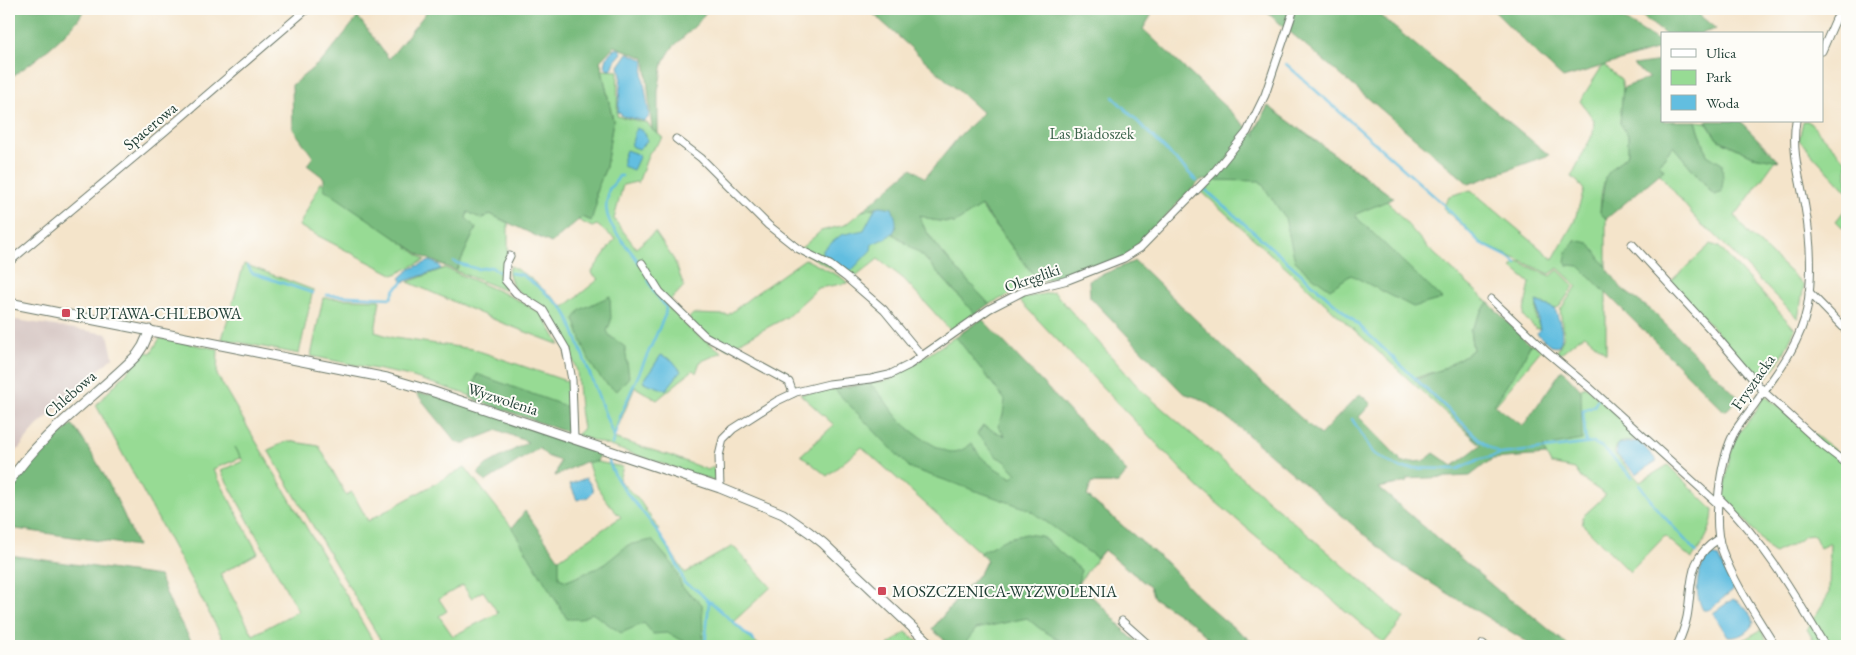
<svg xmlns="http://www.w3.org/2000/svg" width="1856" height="655" font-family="'EB Garamond',serif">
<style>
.industrial{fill:#d1c0bd}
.green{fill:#97db94;stroke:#5b8c64;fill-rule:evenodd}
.forest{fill:#79bb7e;stroke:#4c7c59}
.water{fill:#62bee0;stroke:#407e8a}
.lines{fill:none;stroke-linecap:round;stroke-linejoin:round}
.stream{stroke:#62bee0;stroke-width:2.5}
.minor-casing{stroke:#6a7768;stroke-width:9}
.tertiary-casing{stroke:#6a7768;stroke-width:11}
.minor{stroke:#fff;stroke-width:7}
.tertiary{stroke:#fff;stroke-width:9}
.poi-dot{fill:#d1495b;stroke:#fdfcf7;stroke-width:2}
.labels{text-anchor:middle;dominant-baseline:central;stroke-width:4;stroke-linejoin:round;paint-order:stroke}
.street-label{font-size:16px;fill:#1f3d34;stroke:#fdfcf7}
.park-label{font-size:16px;fill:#3d644c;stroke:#fdfcf7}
.poi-label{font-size:16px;fill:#1f3d34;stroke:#fdfcf7;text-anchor:start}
</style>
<rect width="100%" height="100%" fill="#fdfcf7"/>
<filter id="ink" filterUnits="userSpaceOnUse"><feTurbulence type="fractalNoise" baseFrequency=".02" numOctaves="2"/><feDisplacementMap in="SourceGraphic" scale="10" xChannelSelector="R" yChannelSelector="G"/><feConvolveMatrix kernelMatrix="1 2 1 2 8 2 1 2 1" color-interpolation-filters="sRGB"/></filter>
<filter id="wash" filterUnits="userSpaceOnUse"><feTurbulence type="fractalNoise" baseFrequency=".0096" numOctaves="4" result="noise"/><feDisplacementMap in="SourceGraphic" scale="20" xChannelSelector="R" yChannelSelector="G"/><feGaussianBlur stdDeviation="1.12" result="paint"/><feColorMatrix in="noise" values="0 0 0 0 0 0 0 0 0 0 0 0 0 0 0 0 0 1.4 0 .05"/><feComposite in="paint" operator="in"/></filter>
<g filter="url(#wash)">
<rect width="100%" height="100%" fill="#f4e4ca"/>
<polygon class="industrial" points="9,319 108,334 113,357 36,427 10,460"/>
<g class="green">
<polygon points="600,61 603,70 618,71 617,116 648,123 650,127 663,138 649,153 638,183 636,182 623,185 614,219 636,248 655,232 674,260 684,286 666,305 692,331 722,352 700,362 696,373 693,370 657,400 635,387 613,438 671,456 708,470 713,466 716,478 714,481 577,435 583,428 580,409 577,371 564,336 550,316 513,287 508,271 511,266 529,277 564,307 599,279 591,273 615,239 597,225 592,227 578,220 596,205 596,192 606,167 613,120"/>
<path d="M 1603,65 L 1621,79 L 1623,88 L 1620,123 L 1628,135 L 1628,154 C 1604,176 1602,179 1600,212 L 1606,219 L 1606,353 L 1585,335 L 1579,338 L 1559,355 L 1557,352 L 1564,336 L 1560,310 L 1577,286 L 1558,268 L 1550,274 L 1482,244 L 1443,208 L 1449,196 L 1471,190 L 1553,259 L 1574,222 L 1584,190 L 1577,181 L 1571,177 L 1593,134 L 1594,120 L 1580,101 Z"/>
<polygon points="1268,106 1394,198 1387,201 1428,248 1488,302 1470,331 1473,350 1443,369 1415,378 1481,445 1201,191 1209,187 1253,134"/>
<polygon points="1696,121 1706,122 1717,139 1753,156 1776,160 1735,216 1748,233 1804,285 1798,319 1713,233 1702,226 1659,173 1664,170 1659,164 1673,146 1714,195 1707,155"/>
<polygon points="1803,121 1808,121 1847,162 1847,192 1799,140"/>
<polygon points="321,182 425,260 394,275 299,226"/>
<polygon points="881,206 892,233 923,256 975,314 951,331 904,279 878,259 852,280 799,250 821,231 845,225 862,211"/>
<path d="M 980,206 L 1039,282 L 989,304 C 974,288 920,234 920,215 L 932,220 L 955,223 Z"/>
<polygon points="1847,207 1847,232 1836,221"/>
<polygon points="468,212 490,214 508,223 508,258 504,272 504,290 456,271 476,228 466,218"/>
<polygon points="1711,244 1719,247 1795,329 1782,357 1762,383 1671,281"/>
<polygon points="805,259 841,277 848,283 818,288 787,317 727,349 696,327 689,318 693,314 728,315 755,294"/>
<polygon points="1518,262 1551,276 1558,270 1574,286 1560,306 1555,309 1537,301 1536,319 1540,328 1536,329 1523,316 1530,283 1511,267"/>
<polygon points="244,264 313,290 299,354 222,339"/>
<polygon points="445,268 512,297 542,314 560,345 500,322 408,282"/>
<polygon points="1054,292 1141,390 1404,618 1384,643 1199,488 1018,299"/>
<polygon points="323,298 380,300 375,332 394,338 473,349 569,382 570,399 569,428 410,376 311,356"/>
<polygon points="982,319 1118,483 1091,483 1087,496 1168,564 1150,587 1104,550 1078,583 1111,615 1126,633 1142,646 1069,646 1063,642 1060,646 951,646 932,629 962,593 981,572 987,559 862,447 827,476 801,455 834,425 800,394 890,380"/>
<path d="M 160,338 L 218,349 L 217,375 L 376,646 L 227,646 L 96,405 L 146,352 L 151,353 ZM 235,447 L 243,461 L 221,471 L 298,611 L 253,635 L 220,574 L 258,553 L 213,469 L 241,458 Z"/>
<polygon points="1532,343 1541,350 1494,407 1490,409"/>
<path d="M 1562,370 L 1580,390 L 1585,386 L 1641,438 L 1618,443 L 1614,453 L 1640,482 L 1668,465 L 1713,510 C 1712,532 1704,541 1692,559 L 1665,536 L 1630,572 L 1583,525 L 1582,517 L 1606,495 L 1581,478 L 1575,469 L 1551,464 L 1541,444 Z"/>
<path d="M 1764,395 L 1847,460 L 1847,646 L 1817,646 L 1807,629 L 1829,594 L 1830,543 L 1820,548 L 1814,535 L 1804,536 C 1797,544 1784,547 1775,553 L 1771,551 L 1723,495 L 1730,455 L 1739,432 L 1753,416 Z"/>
<path d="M 288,441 L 319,446 L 346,495 L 352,492 L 368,521 L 465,467 L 514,530 L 540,572 L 621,517 C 605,503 592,481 587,460 L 623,467 L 619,480 L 640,501 L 659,530 L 657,531 L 685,573 L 733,546 L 771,587 L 733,622 L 760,646 L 384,646 L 268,450 ZM 463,585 L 471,598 L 483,591 L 498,613 L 453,636 L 439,616 L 447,611 L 439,599 Z"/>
<polygon points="1761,630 1770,646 1732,646"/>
<polygon points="906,632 923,646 887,646"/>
</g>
<g class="forest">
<path d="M 9,9 L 84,9 C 77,29 28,67 9,78 Z"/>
<polygon points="429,9 708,9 698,23 672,48 663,63 658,91 658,134 652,130 645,58 614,46 600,61 613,120 606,167 596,192 596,205 591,221 582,217 551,243 490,214 481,219 468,212 466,218 476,228 456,271 422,256 324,189 324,178 307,165 313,157 293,129 292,85 324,59 358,17 389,59"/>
<path d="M 868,9 L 1155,9 L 1143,29 L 1256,136 L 1255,132 L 1268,106 L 1394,198 L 1354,215 L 1442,299 L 1413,307 L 1351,275 L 1330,289 L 1309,274 L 1295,261 L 1285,218 L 1260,181 L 1201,180 L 1124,258 L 1039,282 L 981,206 L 955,223 L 932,220 L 920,215 C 919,233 975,288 989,304 L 975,314 L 923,256 L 892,233 L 897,227 L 881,206 L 862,211 L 912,168 L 925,178 L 961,134 L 983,113 Z"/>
<polygon points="1263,9 1372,9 1549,155 1469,184"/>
<polygon points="1492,9 1607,9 1662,43 1662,48 1563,78 1536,53"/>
<polygon points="1633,9 1692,9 1716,29 1699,34 1665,34"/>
<polygon points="1662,61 1662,121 1696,121 1707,155 1722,164 1723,181 1721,193 1714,195 1673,146 1659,164 1664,170 1606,219 1600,212 1605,178 1609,172 1628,154 1628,135 1620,123 1623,88 1649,78 1633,65"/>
<polygon points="1706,121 1740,121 1779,161 1753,156 1717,139"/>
<polygon points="1576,240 1589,243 1622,289 1651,310 1739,398 1725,412 1579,266 1568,265 1565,261 1567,251"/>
<polygon points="1135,261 1253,375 1320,435 1360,394 1371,404 1359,417 1399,458 1401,463 1424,461 1434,453 1453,466 1481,445 1463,425 1414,380 1443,369 1473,350 1470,331 1488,302 1530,345 1522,362 1494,405 1523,426 1562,370 1581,390 1582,440 1543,447 1546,455 1492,459 1470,476 1406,479 1407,482 1379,488 1508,599 1518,604 1569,646 1529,646 1526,641 1395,561 1234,423 1201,399 1183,393 1090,297 1089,280"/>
<path d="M 610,296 L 611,321 L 607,331 L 610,336 L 625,347 L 629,377 L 617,391 C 590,376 584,346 574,319 L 580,310 Z"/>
<path d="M 982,319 L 1127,472 L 1118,483 L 1091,483 L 1087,496 L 1168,564 L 1199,598 L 1224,620 L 1258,646 L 1217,646 L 1191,622 L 1154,598 L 1150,587 L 1104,550 L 1097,558 L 1028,509 L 910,468 L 834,389 L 870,384 C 884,395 891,413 905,425 C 913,433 941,452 952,452 C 960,452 966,448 972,443 C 979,460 996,469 1012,478 L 1017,474 L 1005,461 L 997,457 L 977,434 L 983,426 L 1005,436 L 998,426 L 1003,415 L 1005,400 L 956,337 Z"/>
<polygon points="477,374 568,407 569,433 470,398"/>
<polygon points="416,393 435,395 600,450 597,462 584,462 555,476 560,461 547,456 539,448 485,482 478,473 486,465 528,442 498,430 465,443 457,443"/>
<path d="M 72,424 C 99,461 120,503 137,546 L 9,528 L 9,495 L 11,489 L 35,458 Z"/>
<polygon points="525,511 559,559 559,578 567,581 602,566 628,545 652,540 674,566 682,587 702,604 703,646 694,646 667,633 653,634 644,623 621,633 592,613 581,619 567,619 512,528"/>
<polygon points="1026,534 1041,536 1081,570 1078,583 1111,615 1126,633 1142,646 1069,646 1039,628 1027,618 976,629 964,645 951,646 932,629 981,572 987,560 979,553 1008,538"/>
<polygon points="9,555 159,576 171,605 194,646 9,646"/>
</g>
<g class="water">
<path d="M 614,49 L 620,49 L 622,53 L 615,61 L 612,69 L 608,70 L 605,67 C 606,59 608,54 614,49 Z"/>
<polygon points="628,53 644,60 643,76 649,114 648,118 645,121 623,116 618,112 621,75 619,66"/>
<path d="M 636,128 C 644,131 646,132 647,141 L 639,149 L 631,146 Z"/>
<polygon points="626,150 640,155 633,170 623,166 623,158"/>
<path d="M 881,206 L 892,208 C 902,232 893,235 872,244 L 871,250 L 851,271 L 823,258 L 823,250 L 841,235 L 864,230 L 876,207 Z"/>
<polygon points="430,261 439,265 441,269 403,282 400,278 410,269"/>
<path d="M 1536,301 L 1555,309 C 1559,321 1567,337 1557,347 L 1551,346 L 1537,334 L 1540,328 C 1536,318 1539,310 1536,301 Z"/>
<polygon points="661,355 672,360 681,371 666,390 643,382"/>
<polygon points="1639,441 1657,461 1636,474 1616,454 1618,444"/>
<polygon points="586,478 591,485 593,492 588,497 577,500 570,484"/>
<path d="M 1711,554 L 1718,557 L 1734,589 L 1709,610 L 1703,610 C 1693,591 1696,569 1711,554 Z"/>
<path d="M 1733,599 C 1744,604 1749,612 1754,622 C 1749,632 1739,638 1728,637 L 1713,613 Z"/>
</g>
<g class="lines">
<g class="stream">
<polyline points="1286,64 1443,204 1480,243 1512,259 1516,264"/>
<polyline points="1113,97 1197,181"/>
<path d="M 622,176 L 619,176 C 617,181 613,184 610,188 C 608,190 608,193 608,196 C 599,222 626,242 639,263"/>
<polyline points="1206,190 1350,317 1474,434 1487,446 1501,454"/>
<polyline points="454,262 477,269 491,267 499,272"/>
<polyline points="248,266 252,273 313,293"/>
<polyline points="511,273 522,275 540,288 562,307 569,319 613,435"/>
<polyline points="327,295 391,298 395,289 403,282"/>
<polyline points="1352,419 1373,453 1399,468 1458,469 1478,460 1501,454 1593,443 1602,447 1632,477"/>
<polyline points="612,444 621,414 665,315 666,307 654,292 648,279"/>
<polyline points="1586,444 1583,411 1594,406 1598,399"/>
<path d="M 608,457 C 613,480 631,498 645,515 C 659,532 679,562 684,583 L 697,590 L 709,602 L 711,602 L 754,641"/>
<polyline points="1640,485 1658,510 1697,553"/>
<polyline points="705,646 709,602"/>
</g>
</g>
</g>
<g filter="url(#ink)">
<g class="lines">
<defs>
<g id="minor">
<polyline points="1822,51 1836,19 1845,9"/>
<polyline points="676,139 701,158 768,225 797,248 830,265 847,278 884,310 922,356"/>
<polyline points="1632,244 1711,330 1764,392 1822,445 1847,464"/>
<polyline points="510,256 506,264 505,280 516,293 543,310 566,349 572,380 574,438"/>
<polyline points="9,262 150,144 307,9"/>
<polyline points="642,263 660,292 705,336 789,382 793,393"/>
<polyline points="1809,292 1847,331"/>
<polyline points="1491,299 1547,352 1590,388 1718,504"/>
<polyline points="720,488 719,456 723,439 733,429 777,401 796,392 829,384 871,379 889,375 909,365 989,309 1024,291 1068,280 1124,258 1140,248 1214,172 1247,132 1265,95 1294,9"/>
<path d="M 1719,498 C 1763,540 1794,594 1825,646"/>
<polyline points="1122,621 1150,646"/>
<polyline points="1483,644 1485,646"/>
<path d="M 1677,646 C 1681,637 1685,627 1687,617 C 1693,585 1686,558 1719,539"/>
<path d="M 1775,646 C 1756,615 1735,585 1722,550 C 1712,523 1720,461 1733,435 C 1739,423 1749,413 1757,401 C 1777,373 1800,344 1807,309 C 1813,274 1811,241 1805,207 C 1800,179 1791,150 1796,121"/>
</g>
<g id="tertiary">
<polyline points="9,303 387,378 431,391 720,488 783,514 809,532 823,543 932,646"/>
<path d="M 9,482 C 43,431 94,398 137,355 L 143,346 L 150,330"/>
</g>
</defs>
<use href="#minor" class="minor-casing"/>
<use href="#tertiary" class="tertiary-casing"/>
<use href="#minor" class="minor"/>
<use href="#tertiary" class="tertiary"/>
</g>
</g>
<g class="poi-dot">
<rect x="61" y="308" width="10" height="10" rx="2.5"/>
<rect x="877" y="586" width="10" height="10" rx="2.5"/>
</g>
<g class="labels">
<g class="street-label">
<text transform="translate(150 126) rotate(-40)">Spacerowa</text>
<text transform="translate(1032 278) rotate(-19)">Okręgliki</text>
<text transform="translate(1753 382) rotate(-55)">Frysztacka</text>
<text transform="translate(70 394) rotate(-41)">Chlebowa</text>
<text transform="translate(503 399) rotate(18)">Wyzwolenia</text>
</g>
<g class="park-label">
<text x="1092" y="133">Las Biadoszek</text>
</g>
<g class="poi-label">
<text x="76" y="313">RUPTAWA-CHLEBOWA</text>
<text x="892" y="591">MOSZCZENICA-WYZWOLENIA</text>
</g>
</g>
<rect width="1856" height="655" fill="none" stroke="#fdfcf7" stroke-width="30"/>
<rect x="1661" y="32" width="162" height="90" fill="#fdfcf7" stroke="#a4b0a9"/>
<rect x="1671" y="49" width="25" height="8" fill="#ffffff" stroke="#a4b0a9"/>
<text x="1706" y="58" font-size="15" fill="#1f3d34">Ulica</text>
<rect x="1671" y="70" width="25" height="15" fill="#97db94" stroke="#a4b0a9"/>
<text x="1706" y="82" font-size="15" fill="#1f3d34">Park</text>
<rect x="1671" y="95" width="25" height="15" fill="#62bee0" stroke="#a4b0a9"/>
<text x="1706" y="108" font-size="15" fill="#1f3d34">Woda</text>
</svg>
